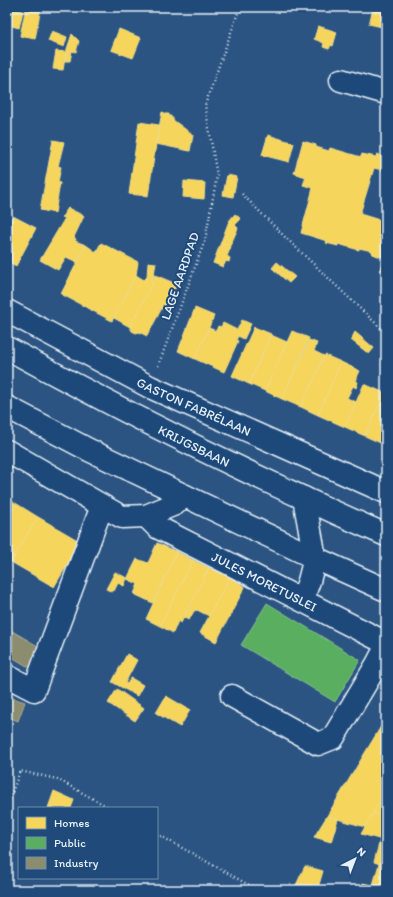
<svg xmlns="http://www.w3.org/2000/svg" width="393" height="897" font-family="Itim,sans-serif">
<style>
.homes{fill:#f6d55c;stroke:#f2dd8b}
.public{fill:#5aae61;stroke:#85c28e}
.industry{fill:#8c8c6e;stroke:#a8aa97}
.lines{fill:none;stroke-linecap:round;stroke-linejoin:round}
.minor-casing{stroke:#e8f1f8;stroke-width:25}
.major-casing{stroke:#e8f1f8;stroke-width:25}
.path{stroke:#e8f1f8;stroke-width:2.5;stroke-dasharray:1 3;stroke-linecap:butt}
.minor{stroke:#1f4a7a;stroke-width:22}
.major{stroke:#1f4a7a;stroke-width:22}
.labels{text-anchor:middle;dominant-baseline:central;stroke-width:4;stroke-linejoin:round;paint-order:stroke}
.street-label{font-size:13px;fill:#e8f1f8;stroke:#1f4a7a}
</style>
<rect width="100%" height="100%" fill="#2b5482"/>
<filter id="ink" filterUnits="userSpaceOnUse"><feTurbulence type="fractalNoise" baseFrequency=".025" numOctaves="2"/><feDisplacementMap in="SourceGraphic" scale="8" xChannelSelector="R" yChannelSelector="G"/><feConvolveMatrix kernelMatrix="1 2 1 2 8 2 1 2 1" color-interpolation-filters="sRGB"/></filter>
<g filter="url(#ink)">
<g class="homes">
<polygon points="26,7 41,7 35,39 20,36"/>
<polygon points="12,8 23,11 19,28 8,25"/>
<polygon points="373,9 386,12 386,28 369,24"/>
<polygon points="318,26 337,32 333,46 331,45 329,49 323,47 324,43 314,39"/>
<polygon points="119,29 141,38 133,58 111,50"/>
<polygon points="52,31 67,37 64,47 48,41"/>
<polygon points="72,34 79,41 76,52 72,51 70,61 65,61 67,49"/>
<polygon points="56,51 66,52 63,70 53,69"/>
<polygon points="162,112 165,113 165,114 169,114 169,116 171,116 171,118 173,118 173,120 193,135 190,151 156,144"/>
<polygon points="139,122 159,125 148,196 129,194"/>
<polygon points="268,135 294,143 289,162 262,155"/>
<polygon points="53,140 64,142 58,166 61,167 58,182 60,183 55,213 40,210"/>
<polygon points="303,141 316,145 316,147 329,151 330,148 361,157 362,154 376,157 377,154 386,157 386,171 374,168 360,214 386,222 386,271 381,270 384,258 372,254 372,251 359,248 359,250 338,244 338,246 326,243 327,241 301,233 313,188 303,185 306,177 294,173"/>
<polygon points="227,175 237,177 233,197 223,195"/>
<polygon points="184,181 205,183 204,199 183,197"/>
<polygon points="68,208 84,216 74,237 76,239 75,241 86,245 77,262 66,257 58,270 40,260 65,218 62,217"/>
<polygon points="235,214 241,219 235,225 238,228 230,246 221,242 229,221"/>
<polygon points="13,216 36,228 16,266 7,261 7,227"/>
<polygon points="221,242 231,247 227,256 230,258 229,262 226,261 223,267 213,263"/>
<polygon points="101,243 138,262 136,275 112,321 61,294 86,245 96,252"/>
<polygon points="148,262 156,263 152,285 130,327 114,318 136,275 144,280 147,277"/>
<polygon points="277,262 295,277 289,283 272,268"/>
<polygon points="155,275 174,283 173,286 176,287 170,296 168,295 166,298 169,300 165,306 163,304 161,306 163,306 147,336 139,332 136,333 132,331 130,327 152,285"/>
<polygon points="195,308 214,316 195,359 178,351"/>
<polygon points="242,320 251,324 244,339 238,336 236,340 238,341 224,372 195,359 209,328 216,331 218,326 221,327 223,323 237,330"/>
<polygon points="254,327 271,334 249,384 232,376"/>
<polygon points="292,331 309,338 282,399 265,391"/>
<polygon points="355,332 374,348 369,354 351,340"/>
<polygon points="271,335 287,342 265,391 249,384"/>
<polygon points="309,340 317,343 314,351 324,356 301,407 282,399"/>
<polygon points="325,355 341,362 318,415 301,407"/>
<polygon points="341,362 360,371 355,381 358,382 356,388 353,386 347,398 356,402 345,427 318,415"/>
<polygon points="364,384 385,393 365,436 345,427"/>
<polygon points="385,393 386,393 386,443 385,445 365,436"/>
<polygon points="7,498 17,504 7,521"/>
<polygon points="17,504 38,517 11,562 7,559 7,521"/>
<polygon points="38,517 81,542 54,587 11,562"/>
<polygon points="157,543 177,552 153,603 134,594 138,584 127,579 137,559 148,563"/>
<polygon points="177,552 193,560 160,626 146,619"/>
<polygon points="193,560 209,568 181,623 178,621 173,633 160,626"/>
<polygon points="209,568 230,577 209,616 197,610 194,611 189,620 184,618"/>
<polygon points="115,572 127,578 124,586 118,583 114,591 113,590 112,592 106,589"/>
<polygon points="230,577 245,587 216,642 200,633"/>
<polygon points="127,654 137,660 125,683 127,684 131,678 143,685 137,696 112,682"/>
<polygon points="117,689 144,708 135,721 108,703"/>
<polygon points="166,696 190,710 180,727 156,713"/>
<polygon points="386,718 386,792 365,827 327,816"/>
<polygon points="54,791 74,800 71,808 48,808"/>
<polygon points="386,792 386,817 373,813"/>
<polygon points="373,813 386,817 386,841 361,834"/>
<polygon points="327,816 338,819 331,842 314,837"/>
<polygon points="380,840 386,841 386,866 374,862"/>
<polygon points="379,864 386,866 386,889 373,885"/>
<polygon points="305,866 323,871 318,888 297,883"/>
<polygon points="297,883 313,887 311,890 293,890"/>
<polygon points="363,883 386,889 386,890 361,890"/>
</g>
<polygon class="public" points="267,603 360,660 335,702 241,645"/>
<g class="industry">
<polygon points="7,628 43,649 35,671 7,654"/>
<polygon points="7,696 25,702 18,721 7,717"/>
</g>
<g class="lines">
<defs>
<g id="minor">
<polyline points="341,80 386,93"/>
<path id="s1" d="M 7,311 L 150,387 L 386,492"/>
<polyline points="7,451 122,517 146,516 175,504 185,496"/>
<path id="s2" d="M 146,516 L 157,527 L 386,643"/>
<polyline points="302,600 309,581 315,558 304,498"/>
<polyline points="7,676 34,690 102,506"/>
<polyline points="232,696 318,744 333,738 376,666 386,647"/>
</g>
<g id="major">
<path id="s3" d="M 7,348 C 131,416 257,479 386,535"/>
<polyline points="7,407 89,450 315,558 386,590"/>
</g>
</defs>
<use href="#minor" class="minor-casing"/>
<use href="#major" class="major-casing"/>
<g class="path">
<polyline points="242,194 285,237 386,333"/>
<polyline points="158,366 205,240 217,176 205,105 240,7"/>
<polyline points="7,807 20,771 57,779 110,808"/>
<polyline points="157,834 258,890"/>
</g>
<use href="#minor" class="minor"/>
<use href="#major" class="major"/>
</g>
</g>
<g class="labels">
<g class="street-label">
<text transform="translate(180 276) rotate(-71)">LAGE AARDPAD</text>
<text stroke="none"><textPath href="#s1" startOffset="210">GASTON FABRÉLAAN</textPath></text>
<text stroke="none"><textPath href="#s3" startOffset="211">KRIJGSBAAN</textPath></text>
<text stroke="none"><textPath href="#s2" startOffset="136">JULES MORETUSLEI</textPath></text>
</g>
</g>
<rect width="393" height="897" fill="none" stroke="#1f4a7a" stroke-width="24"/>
<rect x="12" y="12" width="369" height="873" fill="none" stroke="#e8f1f8" stroke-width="1.5" filter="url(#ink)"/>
<rect x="18" y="807" width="140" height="72" fill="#1f4a7a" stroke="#6f8dac"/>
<rect x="26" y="817" width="20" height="12" fill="#f6d55c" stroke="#6f8dac"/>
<text x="54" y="827" font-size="12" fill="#e8f1f8">Homes</text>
<rect x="26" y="837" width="20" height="12" fill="#5aae61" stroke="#6f8dac"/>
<text x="54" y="847" font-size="12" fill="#e8f1f8">Public</text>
<rect x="26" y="857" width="20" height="12" fill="#8c8c6e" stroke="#6f8dac"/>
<text x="54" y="867" font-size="12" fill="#e8f1f8">Industry</text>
<g transform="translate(355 859) rotate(42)" stroke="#1f4a7a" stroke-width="3" paint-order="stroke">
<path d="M0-3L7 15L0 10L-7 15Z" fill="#e8f1f8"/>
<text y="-6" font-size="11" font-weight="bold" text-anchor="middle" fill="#e8f1f8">N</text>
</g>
</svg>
